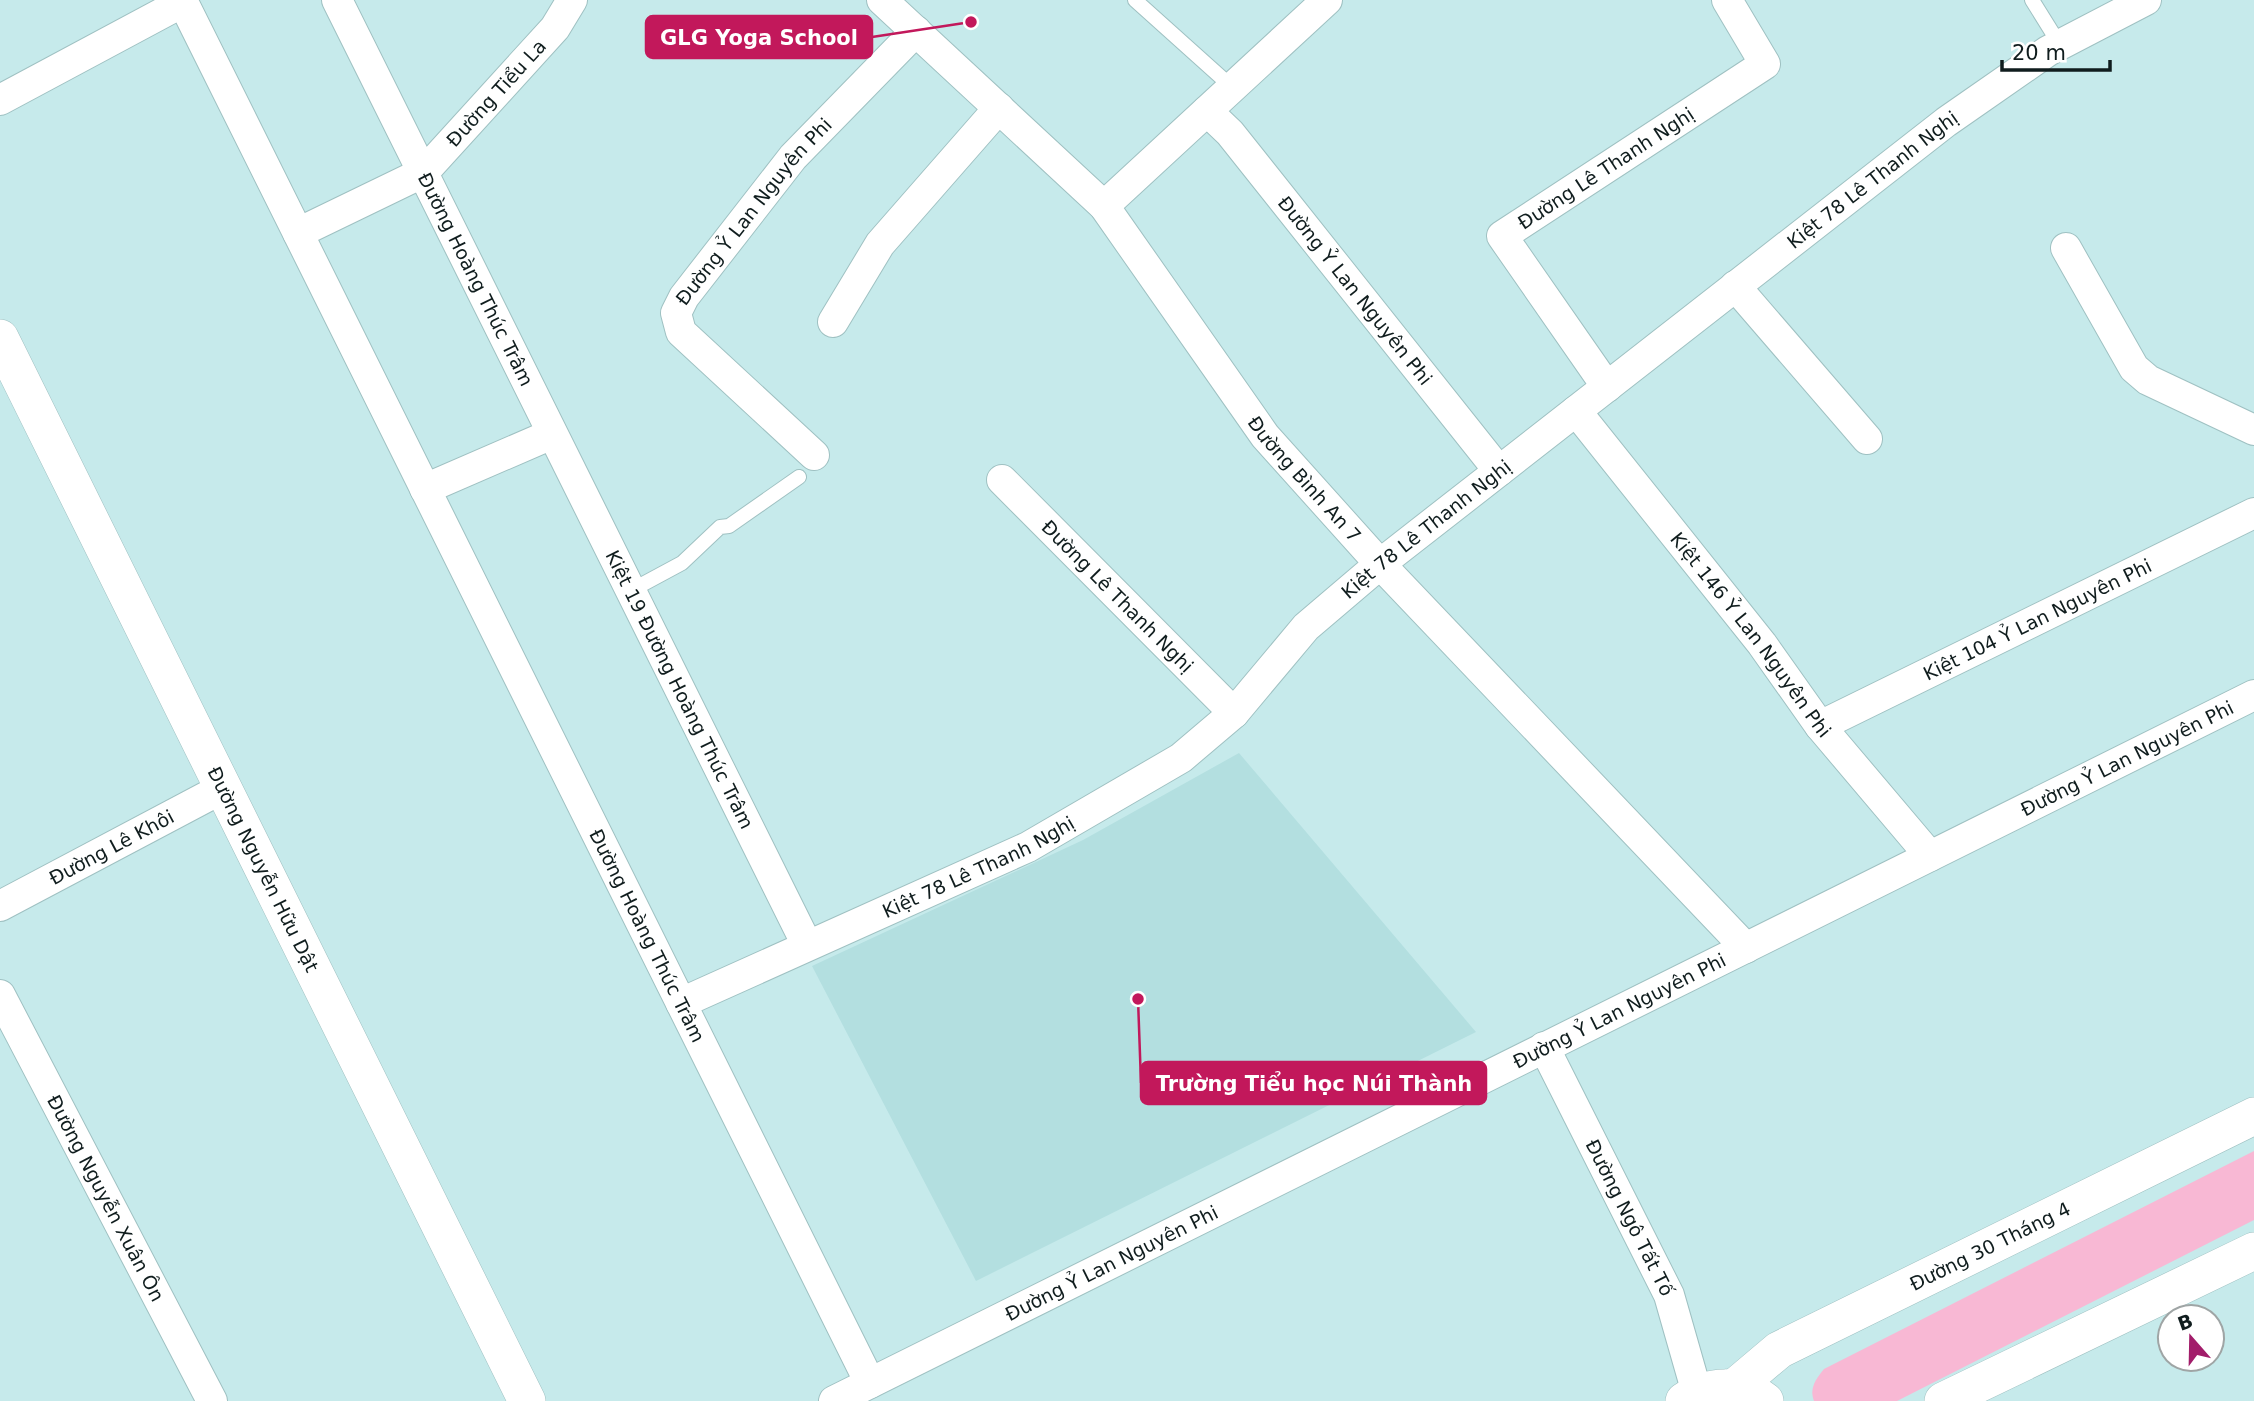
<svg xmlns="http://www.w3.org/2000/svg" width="2254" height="1401" font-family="'DejaVu Sans',sans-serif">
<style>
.built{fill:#b3dfe0}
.green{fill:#f8b8d4}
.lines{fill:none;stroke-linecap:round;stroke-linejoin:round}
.service-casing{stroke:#9fc1c2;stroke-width:16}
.minor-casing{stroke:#9fc1c2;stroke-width:32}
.tertiary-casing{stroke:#9fc1c2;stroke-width:38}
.service{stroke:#fff;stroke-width:14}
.minor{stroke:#fff;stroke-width:30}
.tertiary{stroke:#fff;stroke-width:37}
.labels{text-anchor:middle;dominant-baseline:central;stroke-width:6;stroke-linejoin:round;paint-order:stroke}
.street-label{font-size:19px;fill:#101d1e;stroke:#fff}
.leader{fill:none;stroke:#c2185b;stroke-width:2.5}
.callout-dot{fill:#c2185b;stroke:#fff;stroke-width:2.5}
.callout{fill:#c2185b;stroke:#c2185b;stroke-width:2.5}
.callout-label{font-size:21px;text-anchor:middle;font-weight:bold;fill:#fff}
</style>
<rect width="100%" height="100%" fill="#c6eaeb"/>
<polygon class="built" points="1239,753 1476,1032 976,1281 812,966 1083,840"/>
<path class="green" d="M 2254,1151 L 2254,1220 L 1897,1401 L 1814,1401 C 1809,1388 1816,1379 1824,1369 Z"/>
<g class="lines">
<defs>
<g id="service">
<polyline points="1135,0 1233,88"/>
<polyline points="2032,0 2060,45"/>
<polyline points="630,591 682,563 720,527 729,526 799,477"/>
</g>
<g id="minor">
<path id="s1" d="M 182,0 L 870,1383"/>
<path id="s2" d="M 337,0 L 807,945"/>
<path id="s3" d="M 882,0 L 1104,206 L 1265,436 L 1380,564 L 1746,948"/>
<polyline points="0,100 183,2"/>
<path id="s4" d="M 1207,111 L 1230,133 L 1499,471"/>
<polyline points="1104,206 1327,0"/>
<path id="s5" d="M 298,233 L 424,172 L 555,28 L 572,0"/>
<polyline points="2066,248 2134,368 2148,380 2254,430"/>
<polyline points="1735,286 1867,439"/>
<polyline points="833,322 880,244 999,108"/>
<path id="s6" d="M 1607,387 L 1502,236 L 1765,64 L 1727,0"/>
<path id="s7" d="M 1576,411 L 1762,644 L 1820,726 L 1930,856"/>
<path id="s8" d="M 814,455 L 681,332 L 676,313 L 684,297 L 793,157 L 916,31"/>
<path id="s9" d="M 1002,480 L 1234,713"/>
<polyline points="425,489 552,434"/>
<path id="s10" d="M 1820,726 L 2254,513"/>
<path id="s11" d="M 0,906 L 223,788"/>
<path id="s12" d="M 0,995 L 212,1401"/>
<path id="s13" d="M 681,1003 L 1028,847 L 1181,758 L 1234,713 L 1306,627 L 1380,564 L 1946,122 L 2048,51 L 2146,0"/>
<path id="s14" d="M 1544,1047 L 1669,1295 L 1697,1393"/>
<path id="s15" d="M 834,1401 L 2254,695"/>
</g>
<g id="tertiary">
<path id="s16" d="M 0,338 L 527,1401"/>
<path id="s17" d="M 1734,1388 L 1779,1350 L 2254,1116"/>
<path d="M 1684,1401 C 1708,1384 1741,1383 1765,1401"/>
<polyline points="1943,1401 2254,1251"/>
</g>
</defs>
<use href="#service" class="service-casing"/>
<use href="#minor" class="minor-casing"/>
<use href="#tertiary" class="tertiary-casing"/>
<use href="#service" class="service"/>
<use href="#minor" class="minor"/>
<use href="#tertiary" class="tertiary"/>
</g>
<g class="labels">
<g class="street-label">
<text stroke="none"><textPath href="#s5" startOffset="247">Đường Tiểu La</textPath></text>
<text stroke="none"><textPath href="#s6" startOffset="308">Đường Lê Thanh Nghị</textPath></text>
<text stroke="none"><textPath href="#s13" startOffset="1461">Kiệt 78 Lê Thanh Nghị</textPath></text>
<text stroke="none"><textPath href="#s8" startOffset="329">Đường Ỷ Lan Nguyên Phi</textPath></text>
<text stroke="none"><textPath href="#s2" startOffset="312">Đường Hoàng Thúc Trâm</textPath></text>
<text stroke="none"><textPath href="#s4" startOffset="233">Đường Ỷ Lan Nguyên Phi</textPath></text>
<text stroke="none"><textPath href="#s3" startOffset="642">Đường Bình An 7</textPath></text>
<text stroke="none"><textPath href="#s13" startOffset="894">Kiệt 78 Lê Thanh Nghị</textPath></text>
<text stroke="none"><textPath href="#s9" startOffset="164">Đường Lê Thanh Nghị</textPath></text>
<text stroke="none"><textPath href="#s10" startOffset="242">Kiệt 104 Ỷ Lan Nguyên Phi</textPath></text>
<text stroke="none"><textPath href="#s7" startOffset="284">Kiệt 146 Ỷ Lan Nguyên Phi</textPath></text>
<text stroke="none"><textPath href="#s2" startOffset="770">Kiệt 19 Đường Hoàng Thúc Trâm</textPath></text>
<text stroke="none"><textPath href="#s15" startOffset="1444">Đường Ỷ Lan Nguyên Phi</textPath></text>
<text stroke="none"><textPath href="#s11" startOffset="126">Đường Lê Khôi</textPath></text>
<text stroke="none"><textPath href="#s13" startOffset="327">Kiệt 78 Lê Thanh Nghị</textPath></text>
<text stroke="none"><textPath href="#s16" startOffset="593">Đường Nguyễn Hữu Dật</textPath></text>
<text stroke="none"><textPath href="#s1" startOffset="1045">Đường Hoàng Thúc Trâm</textPath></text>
<text stroke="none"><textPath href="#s15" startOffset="877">Đường Ỷ Lan Nguyên Phi</textPath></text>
<text stroke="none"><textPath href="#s12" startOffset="229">Đường Nguyễn Xuân Ôn</textPath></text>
<text stroke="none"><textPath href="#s14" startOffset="191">Đường Ngô Tất Tố</textPath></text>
<text stroke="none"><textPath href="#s17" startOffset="294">Đường 30 Tháng 4</textPath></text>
<text stroke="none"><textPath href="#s15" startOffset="310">Đường Ỷ Lan Nguyên Phi</textPath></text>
</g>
</g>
<path class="leader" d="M971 22L872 37M1138 999L1141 1083"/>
<g class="callout-dot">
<circle cx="971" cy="22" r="7"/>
<circle cx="1138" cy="999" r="7"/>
</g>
<g class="callout">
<rect x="646" y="16" width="226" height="42" rx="7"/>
<rect x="1141" y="1062" width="345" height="42" rx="7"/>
</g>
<g class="callout-label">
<text x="759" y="45">GLG Yoga School</text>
<text x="1314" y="1091">Trường Tiểu học Núi Thành</text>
</g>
<g transform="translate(2191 1338) rotate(340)"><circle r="33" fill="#ffffff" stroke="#9fa5a5" stroke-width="2"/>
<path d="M0-5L12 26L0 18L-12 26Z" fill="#a21d6a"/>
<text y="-10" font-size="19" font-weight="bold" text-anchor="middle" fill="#101d1e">B</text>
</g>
<path d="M2002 60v10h108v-10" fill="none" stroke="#101d1e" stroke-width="3.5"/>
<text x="2012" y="60" font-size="21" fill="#101d1e" stroke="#ffffff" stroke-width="5" paint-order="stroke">20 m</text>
</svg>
